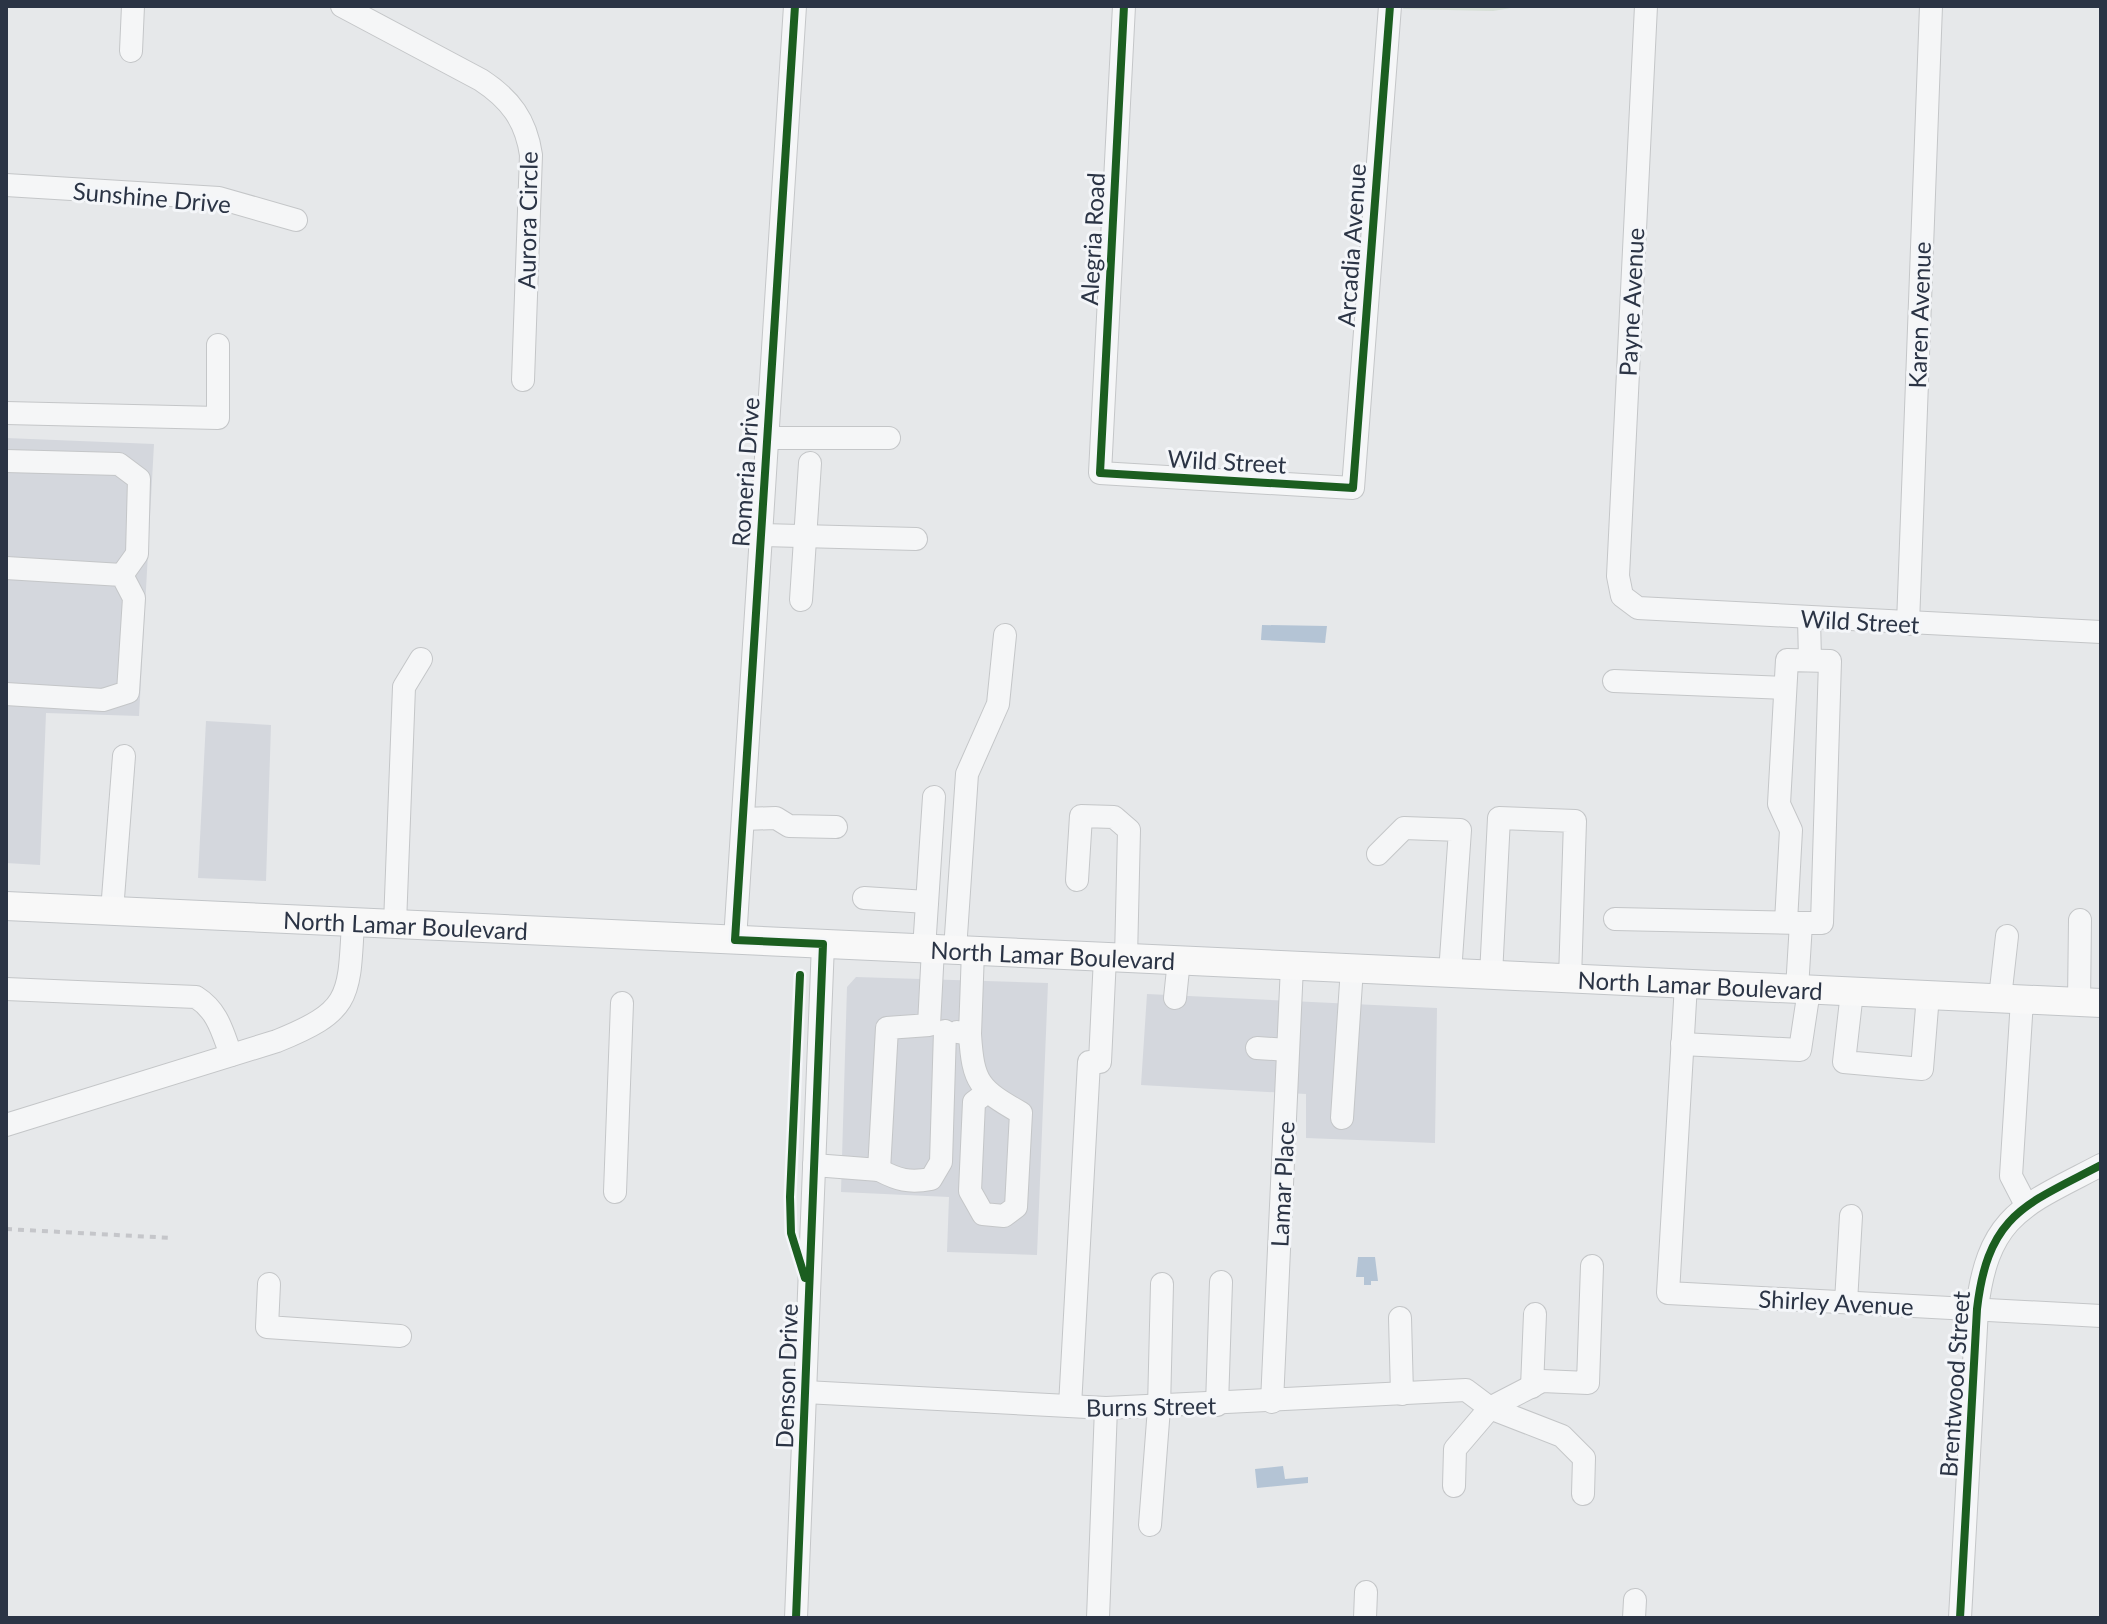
<svg xmlns="http://www.w3.org/2000/svg" width="2107" height="1624" font-family="Lato,sans-serif">
<style>
.built{fill:#d4d7dd}
.green{fill:#d6ded6}
.water{fill:#b4c4d5}
.lines{fill:none;stroke-linecap:round;stroke-linejoin:round}
.minor-casing{stroke:#c4c6c8;stroke-width:24}
.major-casing{stroke:#c2c5c8;stroke-width:30}
.path{stroke:#c5c6ca;stroke-width:4;stroke-dasharray:6 6;stroke-linecap:butt}
.minor{stroke:#f5f6f7;stroke-width:22}
.major{stroke:#f8f8f8;stroke-width:28}
.cycleway-casing{stroke:#f4f6f9;stroke-width:13}
.cycleway{stroke:#1b5e20;stroke-width:8}
.labels{text-anchor:middle;dominant-baseline:central;stroke-width:6;stroke-linejoin:round;paint-order:stroke}
.street-label{font-size:24px;fill:#2b3445;stroke:#f4f6f9}
</style>
<rect width="100%" height="100%" fill="#e6e8ea"/>
<g class="built">
<polygon points="6,438 154,444 139,716 46,713 40,865 6,863"/>
<polygon points="206,721 271,725 266,881 198,878"/>
<polygon points="856,977 1048,983 1037,1255 947,1252 949,1197 841,1192 847,987"/>
<polygon points="1147,994 1437,1008 1435,1143 1306,1138 1306,1094 1141,1085"/>
</g>
<polygon class="green" points="1404,6 1523,6 1493,11 1403,9"/>
<g class="water">
<polygon points="1262,625 1327,626 1325,643 1261,640"/>
<polygon points="1358,1257 1375,1257 1378,1281 1371,1281 1371,1285 1364,1285 1364,1277 1356,1277"/>
<polygon points="1283,1466 1285,1479 1308,1477 1308,1483 1257,1488 1255,1469"/>
</g>
<g class="lines">
<defs>
<g id="minor">
<path d="M 342,6 L 481,80 C 510,99 526,120 531,155 L 523,380"/>
<polyline points="1124,6 1100,473 1353,488 1390,6"/>
<polyline points="1646,6 1618,576 1622,596 1638,608 2101,632"/>
<polyline points="131,51 133,6"/>
<polyline points="6,185 219,198 296,220"/>
<polyline points="6,413 218,418 218,345"/>
<polyline points="767,438 889,438"/>
<polyline points="6,461 119,464 139,479 137,554 122,575"/>
<polyline points="761,535 916,539"/>
<polyline points="6,568 122,575 134,598 128,692 103,700 6,694"/>
<polyline points="801,600 810,463"/>
<polyline points="1809,619 1810,660"/>
<polyline points="1908,624 1931,6"/>
<polyline points="1614,681 1785,688"/>
<polyline points="743,819 776,818 789,826 836,827"/>
<polyline points="1378,854 1404,828 1460,830 1450,973"/>
<polyline points="1077,880 1081,816 1114,817 1129,830 1126,958"/>
<polyline points="864,898 927,902"/>
<polyline points="112,911 124,756"/>
<polyline points="1615,919 1801,923 1822,923 1830,661 1787,660 1779,804 1791,830 1786,922"/>
<polyline points="395,924 404,687 421,659"/>
<polyline points="735,940 795,6"/>
<polyline points="924,949 934,797"/>
<polyline points="955,950 967,774 998,704 1005,635"/>
<polyline points="1491,975 1499,818 1575,821 1570,979"/>
<polyline points="1686,984 1668,1293 2101,1316"/>
<path d="M 6,989 L 196,997 C 218,1011 222,1031 231,1055"/>
<polyline points="1797,989 1801,923"/>
<polyline points="1852,992 1844,1062 1922,1069 1928,995"/>
<polyline points="1175,998 1179,960"/>
<polyline points="2000,998 2007,936"/>
<polyline points="2022,1000 2011,1176 2026,1205"/>
<polyline points="2079,1002 2080,920"/>
<polyline points="957,1032 970,1034 973,951"/>
<path d="M 970,1034 C 973,1083 979,1089 1021,1113 L 1016,1207 L 1004,1216 L 983,1214 L 970,1191 L 974,1102 L 986,1093"/>
<polyline points="1682,1044 1800,1050 1809,990"/>
<polyline points="1257,1048 1288,1050"/>
<polyline points="1342,1118 1352,968"/>
<path d="M 6,1125 L 277,1041 C 351,1011 349,998 353,922"/>
<polyline points="814,1165 879,1170 887,1028 929,1025 933,949"/>
<path d="M 879,1170 C 898,1180 909,1183 931,1179 L 941,1162 L 945,1031"/>
<polyline points="615,1192 622,1003"/>
<polyline points="269,1284 267,1327 400,1336"/>
<polyline points="1846,1302 1851,1216"/>
<polyline points="1400,1318 1402,1394"/>
<polyline points="1532,1387 1535,1314"/>
<polyline points="805,1392 1106,1408 1466,1390 1490,1408 1562,1436 1584,1458 1583,1494"/>
<polyline points="1272,1402 1292,966"/>
<polyline points="1217,1405 1221,1282"/>
<polyline points="1070,1406 1089,1062 1100,1062 1105,957"/>
<polyline points="1454,1486 1455,1449 1490,1408 1542,1381 1588,1383 1592,1266"/>
<polyline points="1150,1525 1159,1408 1162,1284"/>
<polyline points="796,1618 823,944"/>
<polyline points="1098,1618 1106,1408"/>
<polyline points="1365,1618 1366,1592"/>
<polyline points="1634,1618 1635,1600"/>
<path d="M 1960,1618 L 1977,1309 C 1988,1214 2025,1205 2101,1165"/>
</g>
<g id="major">
<path id="s1" d="M 6,906 L 2101,1003"/>
</g>
</defs>
<use href="#minor" class="minor-casing"/>
<use href="#major" class="major-casing"/>
<polyline class="path" points="6,1229 172,1238"/>
<use href="#minor" class="minor"/>
<use href="#major" class="major"/>
<defs>
<g id="cycleway">
<polyline points="795,6 735,940 823,944 796,1618"/>
<polyline points="1124,6 1100,473 1353,488 1390,6"/>
<polyline points="800,975 790,1197 791,1233 805,1278"/>
<path d="M 1960,1618 L 1977,1309 C 1988,1214 2025,1205 2101,1165"/>
</g>
</defs>
<use href="#cycleway" class="cycleway-casing"/>
<use href="#cycleway" class="cycleway"/>
</g>
<g class="labels">
<g class="street-label">
<text transform="translate(152 197) rotate(5)">Sunshine Drive</text>
<text transform="translate(527 220) rotate(-89)">Aurora Circle</text>
<text transform="translate(1092 239) rotate(-87)">Alegria Road</text>
<text transform="translate(1351 245) rotate(-86)">Arcadia Avenue</text>
<text transform="translate(1631 302) rotate(-87)">Payne Avenue</text>
<text transform="translate(1919 315) rotate(-88)">Karen Avenue</text>
<text transform="translate(1227 461) rotate(3)">Wild Street</text>
<text transform="translate(745 472) rotate(-86)">Romeria Drive</text>
<text transform="translate(1860 621) rotate(3)">Wild Street</text>
<text stroke="none"><textPath href="#s1" startOffset="400">North Lamar Boulevard</textPath></text>
<text stroke="none"><textPath href="#s1" startOffset="1048">North Lamar Boulevard</textPath></text>
<text stroke="none"><textPath href="#s1" startOffset="1696">North Lamar Boulevard</textPath></text>
<text transform="translate(1282 1184) rotate(-87)">Lamar Place</text>
<text transform="translate(1836 1302) rotate(3)">Shirley Avenue</text>
<text transform="translate(786 1376) rotate(-88)">Denson Drive</text>
<text transform="translate(1954 1384) rotate(-86)">Brentwood Street</text>
<text transform="translate(1151 1406) rotate(-1)">Burns Street</text>
</g>
</g>
<rect width="2107" height="1624" fill="none" stroke="#2b3445" stroke-width="16"/>
</svg>
